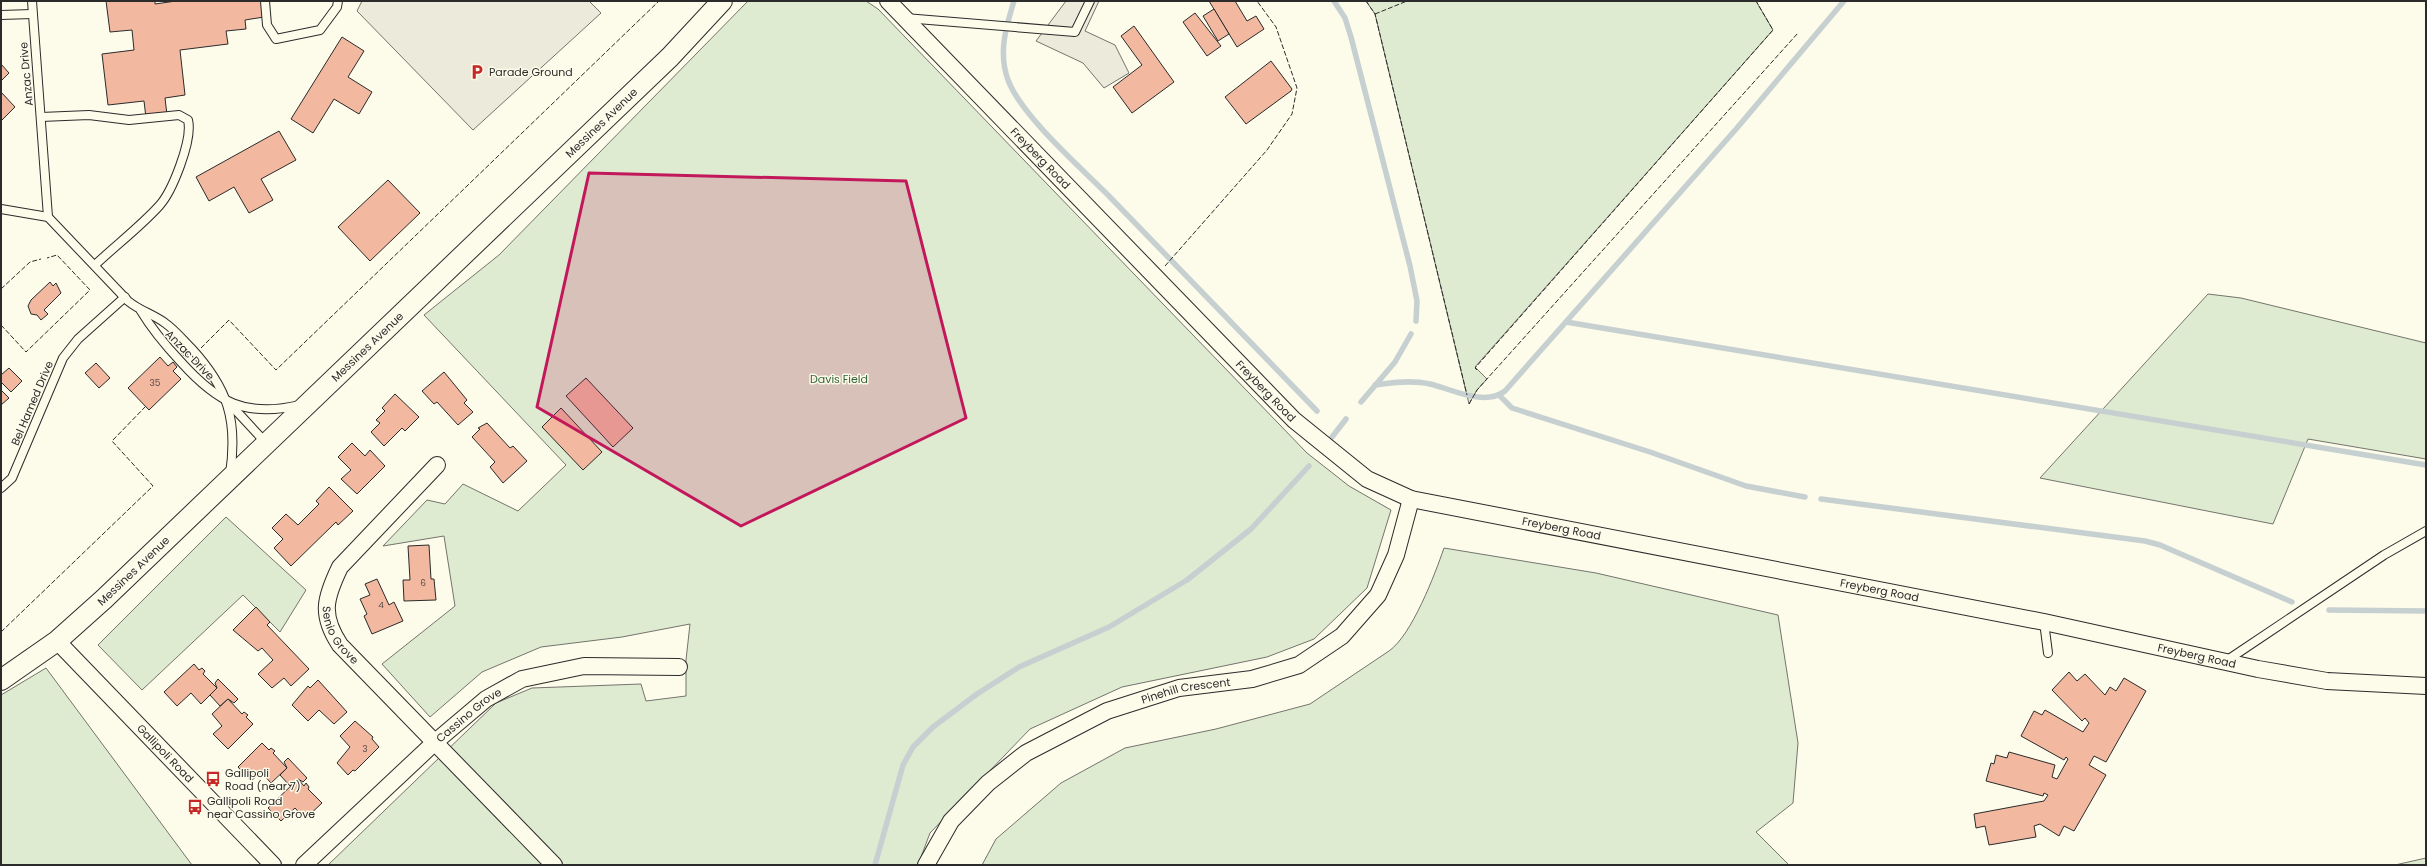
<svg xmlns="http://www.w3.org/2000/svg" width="2427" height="866" font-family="Poppins,sans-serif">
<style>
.green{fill:#deebd1;stroke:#74746e}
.parking{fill:#eceadb;stroke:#74746e}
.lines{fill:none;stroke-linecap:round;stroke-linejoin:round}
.stream{stroke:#c7d0d0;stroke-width:5.5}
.building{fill:#f2b8a0;stroke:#2b2b2b}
.service-casing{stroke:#2b2b2b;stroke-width:10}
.minor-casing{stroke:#2b2b2b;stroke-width:18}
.tertiary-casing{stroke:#2b2b2b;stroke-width:22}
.service{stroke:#fdfbea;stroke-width:8}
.minor{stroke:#fdfbea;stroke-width:16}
.tertiary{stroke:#fdfbea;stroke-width:20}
.fence{stroke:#2b2b2b;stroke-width:1;stroke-dasharray:5 2;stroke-linecap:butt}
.marked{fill:#c2185b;fill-opacity:0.2;stroke:#c2185b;stroke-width:3;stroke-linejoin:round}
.labels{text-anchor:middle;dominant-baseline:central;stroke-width:3;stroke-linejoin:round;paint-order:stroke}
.number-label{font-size:9px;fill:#5d4e48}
.poi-label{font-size:11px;fill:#2b2b2b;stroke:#fdfbea;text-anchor:start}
.street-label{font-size:11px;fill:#2b2b2b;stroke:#fdfbea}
.park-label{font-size:11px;fill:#34623c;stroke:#fdfbea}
</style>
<rect width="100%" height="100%" fill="#fdfbea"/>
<g class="green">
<polygon points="748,1 866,1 878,9 1307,453 1349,486 1391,510 1367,588 1314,639 1267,657 1122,687 1030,729 930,833 918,865 328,865 496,703 532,688 641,684 646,701 686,696 686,660 690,624 622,637 541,647 482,672 430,717 382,664 455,606 444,536 383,546 427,500 445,504 463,484 518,511 566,465 424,315 499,255"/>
<polygon points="1366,1 1756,1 1773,30 1475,367 1487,379 1477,390 1469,404 1375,14"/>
<polygon points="2208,294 2241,298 2426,343 2426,459 2308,439 2273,524 2040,478"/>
<polygon points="226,517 306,590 280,632 243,595 142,690 98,645"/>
<path d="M 1444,548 L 1596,573 L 1778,615 L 1798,743 L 1793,803 L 1756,832 L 1789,865 L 982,865 L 996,839 L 1061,783 L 1125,748 L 1216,729 L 1310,704 L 1389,651 C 1412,635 1435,574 1444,548 Z"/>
<polygon points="46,668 192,865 1,865 1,695"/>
<polygon points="2426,858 2426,865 2395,865"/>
</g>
<g class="parking">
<polygon points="362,1 589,1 601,13 473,130 357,11"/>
<polygon points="1066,1 1099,1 1085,31 1115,45 1129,73 1104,88 1083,63 1036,41"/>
</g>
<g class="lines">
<g class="stream">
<path d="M 1014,1 C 1006,27 998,53 1008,80 C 1021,115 1079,166 1107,194 C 1177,266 1247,339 1317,411"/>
<polyline points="1334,1 1345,18 1351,37 1410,266 1417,301 1416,321"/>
<polyline points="1566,322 2426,465"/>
<path d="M 1375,385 C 1394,382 1412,380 1430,384 C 1452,389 1484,407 1505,391 L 1737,128 L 1844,1"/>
<polyline points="1499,395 1512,408 1650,452 1746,486 1805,497"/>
<polyline points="1361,402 1395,362 1411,334"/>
<polyline points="1332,437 1346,419"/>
<polyline points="1821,499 2145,541 2160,545 2292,602"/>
<polyline points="2329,610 2426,611"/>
<polyline points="875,865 903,765 913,747 933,727 977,694 1019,667 1109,627 1187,580 1251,529 1309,466"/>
</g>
</g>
<g class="building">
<polygon points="106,1 155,1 155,4 176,1 262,1 264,17 245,20 246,29 226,31 228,44 180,50 185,95 165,98 167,115 146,118 144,101 108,105 102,54 134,50 132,30 110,32"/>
<polygon points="1209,1 1235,1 1247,21 1256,16 1264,29 1237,47"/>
<polygon points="1214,9 1229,34 1218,41 1203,16"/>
<polygon points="1195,13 1221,46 1207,56 1183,22"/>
<polygon points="1134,26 1174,82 1132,113 1113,87 1142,65 1121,36"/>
<polygon points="342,37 364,51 348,77 372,92 359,114 334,99 313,133 291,119"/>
<polygon points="1271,61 1292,89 1291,91 1246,124 1225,97"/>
<polygon points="1,64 9,73 1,81"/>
<polygon points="1,92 15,107 1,121"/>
<polygon points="279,131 296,160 261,179 273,200 249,213 234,187 209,201 196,177"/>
<polygon points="388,180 420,213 370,261 338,227"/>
<polygon points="50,282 53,286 56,283 61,293 44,310 48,314 41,320 37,315 31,314 28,306 31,300"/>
<polygon points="184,351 189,356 186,358 181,353"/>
<polygon points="160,357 168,366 173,362 177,367 173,371 181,379 149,410 128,388"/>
<polygon points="96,363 110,378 99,388 85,373"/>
<polygon points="9,368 22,381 11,392 1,382 1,375"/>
<polygon points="444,372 467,400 464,403 473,412 458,425 437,402 434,404 422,391"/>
<polygon points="586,378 633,428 613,447 566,396"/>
<polygon points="1,390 9,398 1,405"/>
<polygon points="395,394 419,417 405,431 402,428 384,446 371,432 380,423 376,420 385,411 382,408"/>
<polygon points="561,408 602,452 583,470 542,427"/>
<polygon points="487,423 510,448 513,446 527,461 503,483 490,467 495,462 472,437 480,429 478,428"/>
<polygon points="352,443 365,456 370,450 385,466 357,494 341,479 351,470 338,457"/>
<polygon points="329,487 353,511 338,525 336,522 291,566 274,548 283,539 272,528 286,514 298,525 319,504 316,501"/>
<polygon points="429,545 431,579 434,579 436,600 404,601 403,580 410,580 408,546"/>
<polygon points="377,579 389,605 394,602 403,621 372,634 364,616 367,614 360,599 370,595 365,584"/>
<polygon points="256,607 270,622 267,625 309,669 291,686 284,678 272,688 258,674 273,660 262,648 258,651 233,630"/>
<polygon points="194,664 199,670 202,668 205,671 203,674 217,688 201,704 191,693 177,706 164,692"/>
<polygon points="2069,672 2077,681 2085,674 2105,695 2110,687 2116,691 2124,678 2146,691 2106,762 2094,756 2089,765 2106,775 2074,831 2064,826 2059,836 2040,824 2034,826 2036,837 1989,845 1985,826 1976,828 1974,814 2044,801 2048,795 2044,793 2043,796 1986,781 1991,763 1994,764 1996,755 2007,758 2009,752 2055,765 2052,777 2057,779 2068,759 2066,757 2064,760 2021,736 2034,711 2042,715 2045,710 2083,732 2089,723 2085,718 2082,721 2052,690"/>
<polygon points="218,679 238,699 234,703 228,699 220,706 210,695 217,688 215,683"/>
<polygon points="318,680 347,712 334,724 319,710 308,721 292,705 308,686 310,688"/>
<polygon points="228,699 242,714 244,712 248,715 246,717 253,724 228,749 213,734 222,726 212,714"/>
<polygon points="355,721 373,737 372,739 379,747 355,771 353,770 348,775 337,763 350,747 340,736"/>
<polygon points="262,743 269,750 271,748 275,751 273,753 287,768 271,783 261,772 251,781 238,767"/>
<polygon points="288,758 307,778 303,782 298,779 290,786 280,775 287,768 284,762"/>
<polygon points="298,779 304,786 306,783 309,787 308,789 322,803 305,819 295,808 281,821 268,808"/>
</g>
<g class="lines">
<defs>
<g id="service">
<polyline points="32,1 48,217"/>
<polyline points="265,1 267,25 276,39 320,30 337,7 338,1"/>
<polyline points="1,15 32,14"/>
<polyline points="905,18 1075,32 1090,1"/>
<path d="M 41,117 L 89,115 L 129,120 L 179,115 L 188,120 C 193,140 172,192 159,206 C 140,227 116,245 95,265"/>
<path d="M 1,209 L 48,217 L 128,301 C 140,311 153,314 165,323 C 175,330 183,340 191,348 C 228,388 238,420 230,474"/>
<path d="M 141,311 C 153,331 166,346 181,362 C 217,402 245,418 300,405"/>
<polyline points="229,403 266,443"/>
<polyline points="1,488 12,478 63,358 78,339 125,297"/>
<polyline points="2044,622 2048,653"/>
<polyline points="2226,661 2384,555 2426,531"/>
</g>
<g id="minor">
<path id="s1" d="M 888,1 L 1294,420 L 1367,479 L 1411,499 L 2044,622 L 2258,669 L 2327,681 L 2426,686"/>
<path id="s2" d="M 437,465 L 340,567 C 325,598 320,615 340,645 L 554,865"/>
<path id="s3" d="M 57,641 L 273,865"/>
<path id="s4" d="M 304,865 L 434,743 L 486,699 L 522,679 L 584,666 L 679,667"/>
<path id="s5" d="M 926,865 L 951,821 L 988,783 L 1026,753 L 1107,711 L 1179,688 L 1252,679 L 1299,665 L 1342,636 L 1378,595 L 1396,555 L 1411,499"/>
</g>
<g id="tertiary">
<path id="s6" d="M 1,680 L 57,641 L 104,599 L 670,57 L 722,1"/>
</g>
</defs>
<use href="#service" class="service-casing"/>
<use href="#minor" class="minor-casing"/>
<use href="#tertiary" class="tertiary-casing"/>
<use href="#service" class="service"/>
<use href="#minor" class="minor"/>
<use href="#tertiary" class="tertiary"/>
<g class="fence">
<polyline points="1366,1 1375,14 1467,395"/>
<polyline points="1375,14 1407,1"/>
<polyline points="1165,266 1267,150 1292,114 1297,88 1276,27 1257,1"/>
<polyline points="1,289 30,262 41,259"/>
<polyline points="1,325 26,352 90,290 57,255 47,258"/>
<polyline points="201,348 229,320 276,370 659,1"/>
<polyline points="1477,370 1475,368 1773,30 1756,1"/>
<polyline points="1469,404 1477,390 1798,33"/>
<polyline points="1,632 153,486 112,441 146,406"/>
</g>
</g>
<path class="marked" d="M 589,173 L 906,181 L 966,418 L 741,526 L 537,407 Z"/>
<defs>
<symbol id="parking-bare" viewBox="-9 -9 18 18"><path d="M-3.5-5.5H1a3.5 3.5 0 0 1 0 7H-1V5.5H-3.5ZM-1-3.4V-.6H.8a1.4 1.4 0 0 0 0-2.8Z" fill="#c62828" stroke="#fdfbea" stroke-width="2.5" paint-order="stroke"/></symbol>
<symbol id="bus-bare" viewBox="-9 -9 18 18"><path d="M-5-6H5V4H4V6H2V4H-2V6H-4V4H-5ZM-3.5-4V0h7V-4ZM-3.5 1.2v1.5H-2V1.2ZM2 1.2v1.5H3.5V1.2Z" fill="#c62828" stroke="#fdfbea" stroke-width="2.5" paint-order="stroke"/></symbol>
</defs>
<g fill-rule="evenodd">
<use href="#parking-bare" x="466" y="61" width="22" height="22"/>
<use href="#bus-bare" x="202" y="768" width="22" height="22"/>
<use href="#bus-bare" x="184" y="796" width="22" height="22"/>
</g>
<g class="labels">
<g class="number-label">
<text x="155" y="383">35</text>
<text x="423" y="583">6</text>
<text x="381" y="605">4</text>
<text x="365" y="749">3</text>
</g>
<g class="poi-label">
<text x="489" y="72">Parade Ground</text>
<text x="225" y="773">Gallipoli<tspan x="225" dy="13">Road (near 7)</tspan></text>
<text x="207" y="801">Gallipoli Road<tspan x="207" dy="13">near Cassino Grove</tspan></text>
</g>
<g class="street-label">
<text transform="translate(26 74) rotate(-95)">Anzac Drive</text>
<text stroke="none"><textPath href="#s6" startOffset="820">Messines Avenue</textPath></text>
<text stroke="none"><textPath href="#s1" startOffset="219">Freyberg Road</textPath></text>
<text stroke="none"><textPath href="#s6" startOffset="496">Messines Avenue</textPath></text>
<text transform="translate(190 355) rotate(46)">Anzac Drive</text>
<text stroke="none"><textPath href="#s1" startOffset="543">Freyberg Road</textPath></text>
<text transform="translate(32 403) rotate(-67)">Bel Hamed Drive</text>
<text stroke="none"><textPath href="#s1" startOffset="879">Freyberg Road</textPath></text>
<text stroke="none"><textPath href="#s6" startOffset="172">Messines Avenue</textPath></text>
<text stroke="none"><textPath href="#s1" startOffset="1203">Freyberg Road</textPath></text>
<text stroke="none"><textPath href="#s2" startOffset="215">Senio Grove</textPath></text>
<text stroke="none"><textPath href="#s1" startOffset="1527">Freyberg Road</textPath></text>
<text stroke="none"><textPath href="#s5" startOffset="325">Pinehill Crescent</textPath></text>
<text stroke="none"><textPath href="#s4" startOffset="223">Cassino Grove</textPath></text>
<text stroke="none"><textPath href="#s3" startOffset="156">Gallipoli Road</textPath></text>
</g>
<g class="park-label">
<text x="839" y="379">Davis Field</text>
</g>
</g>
<rect width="2427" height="866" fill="none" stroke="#2b2b2b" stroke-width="4"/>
</svg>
